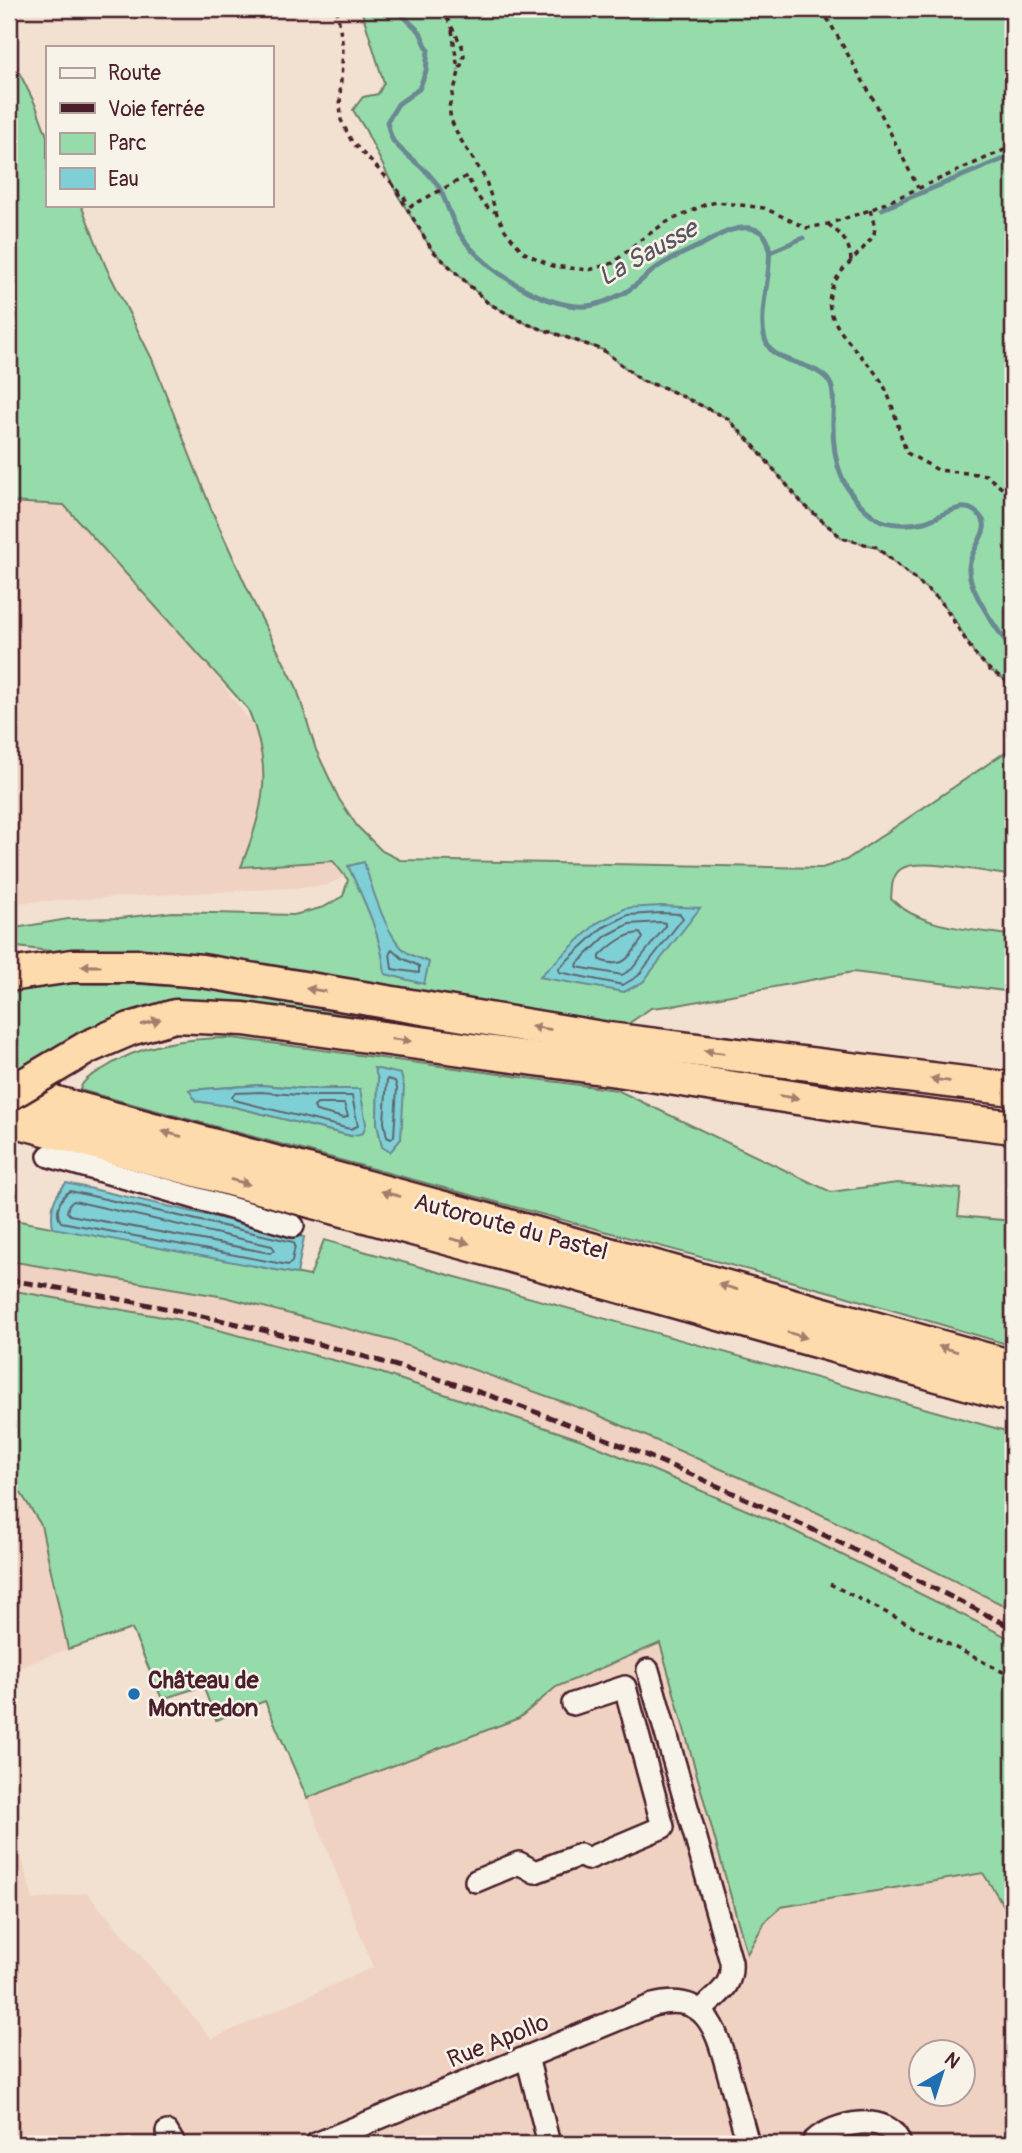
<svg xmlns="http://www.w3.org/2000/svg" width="1022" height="2153" font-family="Pangolin,sans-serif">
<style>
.built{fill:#efd2c1;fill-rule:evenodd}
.green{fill:#96dcaa;stroke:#707e6a;stroke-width:2;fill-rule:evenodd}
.water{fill:#7fd0d6;stroke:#6a8992;stroke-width:2}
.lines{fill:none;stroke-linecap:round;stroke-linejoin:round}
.shore{stroke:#5f666f;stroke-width:2}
.stream{stroke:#6a8992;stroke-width:5}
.minor-casing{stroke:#4a1f2b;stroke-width:26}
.highway-casing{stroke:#4a1f2b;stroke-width:37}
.path{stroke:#4a1f2b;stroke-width:3.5;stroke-dasharray:5 5;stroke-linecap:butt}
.minor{stroke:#f7f3e8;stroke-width:21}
.highway{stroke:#fedbac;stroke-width:32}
.rail{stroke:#4a1f2b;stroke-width:5;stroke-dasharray:10 5;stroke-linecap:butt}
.highway-bridge-casing{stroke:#4a1f2b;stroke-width:37;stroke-linecap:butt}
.highway-bridge{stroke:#fedbac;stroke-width:32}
.oneway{fill:#a47d6c}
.poi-dot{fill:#1f6fb2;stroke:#f7f3e8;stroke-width:2.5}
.labels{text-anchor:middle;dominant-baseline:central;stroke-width:5;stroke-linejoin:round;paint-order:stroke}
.street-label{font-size:24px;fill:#4a1f2b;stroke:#f7f3e8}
.poi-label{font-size:24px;font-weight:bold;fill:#4a1f2b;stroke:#f7f3e8;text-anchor:start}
.water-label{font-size:26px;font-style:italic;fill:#5a545e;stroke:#f7f3e8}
</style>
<rect width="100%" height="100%" fill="#f2e0d1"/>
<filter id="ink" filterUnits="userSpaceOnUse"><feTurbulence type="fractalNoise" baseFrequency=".0143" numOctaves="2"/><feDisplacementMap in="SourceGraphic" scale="14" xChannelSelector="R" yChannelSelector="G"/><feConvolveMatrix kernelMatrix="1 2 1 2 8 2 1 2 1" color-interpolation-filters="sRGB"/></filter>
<g filter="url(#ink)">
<g class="built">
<polygon points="9,501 64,505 119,559 196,648 357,869 326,886 9,903"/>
<polygon points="9,1261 225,1297 394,1341 591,1412 794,1501 1013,1610 1013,1640 784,1526 180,1320 9,1290"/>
<polygon points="9,1474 41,1525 68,1649 9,1671"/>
<path d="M 660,1643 L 736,1915 L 984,1873 L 1013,1920 L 1013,2144 L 9,2144 L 9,1809 L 33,1900 L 87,1893 L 212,2039 L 373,1967 L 307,1798 L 519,1718 L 556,1687 ZM 920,2052 L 962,2052 L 962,2094 L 920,2094 Z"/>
</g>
<g class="green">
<polygon points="361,9 1013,9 1013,685 990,670 974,653 952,615 940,600 876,547 842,538 802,503 754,446 727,418 665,388 642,381 603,350 527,324 488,303 432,250 397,194 365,129 353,110 363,97 378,94 384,83"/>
<path d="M 9,52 L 36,106 L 47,136 L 47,205 L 81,205 L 106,267 L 152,359 L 212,511 L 257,610 L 296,686 L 316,750 L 339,799 L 357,826 L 382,851 L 400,860 L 822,868 L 846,860 L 1013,747 L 1013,876 C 990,873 918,857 901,869 C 891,876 892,889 891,899 C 922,929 973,929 1013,936 L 1013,992 L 853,972 L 678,1005 L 651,1008 L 608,1038 L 526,1008 L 9,946 L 9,929 L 68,919 L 120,918 L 173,912 L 294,915 L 324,907 L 343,896 L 348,880 L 333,861 L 241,867 C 264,808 274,769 248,709 L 64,505 L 9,502 Z"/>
<polygon points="68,983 140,984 207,989 630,1060 204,1008 20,1075 9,1073 9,989"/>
<path d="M 233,1038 L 617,1090 L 831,1192 L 897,1183 L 961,1189 L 958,1216 L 1013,1221 L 1013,1346 L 838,1294 L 80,1090 C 83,1079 93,1075 103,1069 C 143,1043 186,1038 233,1038 ZM 375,1068 L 401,1139 L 382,1146 L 377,1123 L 378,1079 ZM 261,1085 L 310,1089 L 336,1088 L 351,1136 L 235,1107 L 196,1101 L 190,1090 Z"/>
<polygon points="9,1219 310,1276 324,1240 1013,1433 1013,1610 794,1501 591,1412 394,1341 225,1297 9,1261"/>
<polygon points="9,1290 180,1320 378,1372 582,1440 784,1526 1013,1640 1013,1920 983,1873 781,1907 766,1920 747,1954 660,1643 556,1687 519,1718 307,1798 265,1701 216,1720 203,1686 162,1699 132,1629 68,1649 41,1525 9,1474"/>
</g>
<g class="water">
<path d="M 364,862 C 371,885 387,940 408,953 C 414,957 422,959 429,962 L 424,984 L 385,974 C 381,935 365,902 348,866 Z"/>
<polygon points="661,906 700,908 643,982 624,992 539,977 597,923 626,908"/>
<polygon points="374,1068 401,1074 404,1087 401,1139 390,1152 382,1147 377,1123 378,1079"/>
<polygon points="261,1085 310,1089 360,1089 366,1124 363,1133 351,1136 235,1107 196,1101 189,1090"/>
<path d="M 66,1183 L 304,1237 L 297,1274 L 53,1228 C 50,1208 53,1198 66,1183 Z"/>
</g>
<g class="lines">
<g class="shore">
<polygon points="661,913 680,914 683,918 638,976 623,985 559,972 559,968 602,928 628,915"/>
<polygon points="661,922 665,923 665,927 632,969 622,975 577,967 578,963 606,936 629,924"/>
<path d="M 640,933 L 643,938 C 629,957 625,970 600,960 L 600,956 C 611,945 624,934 640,933 Z"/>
<polygon points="392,949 402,958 419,966 419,973 392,969 390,953"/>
<polygon points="387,1079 395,1081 397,1088 394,1136 391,1139 387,1137 384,1122"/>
<polygon points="261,1092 310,1096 352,1096 358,1126 350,1129 234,1100 232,1097 235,1093"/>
<polygon points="317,1104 344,1104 348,1116 344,1118 316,1111 314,1107"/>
<path d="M 70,1191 L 293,1242 L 295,1245 L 292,1262 L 288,1265 L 61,1222 C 54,1212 60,1197 70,1191 Z"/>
<polygon points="74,1201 272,1246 275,1250 270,1253 70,1215 67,1212 69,1204"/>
</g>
<g class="stream">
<path d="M 396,9 L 420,32 L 428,50 L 426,71 L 419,89 L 398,104 L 387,122 C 389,128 390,137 394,142 C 408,159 429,169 440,189 C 447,203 451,220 460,234 C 482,269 551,314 594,305 C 602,303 612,299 620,295 C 634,289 646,275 659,266 C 673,257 689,251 703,244 C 718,236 736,224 754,229 C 792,238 745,321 771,350 C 784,364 822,364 831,385 C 835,395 833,408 833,418 C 832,460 840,492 876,518 C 888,526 910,525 924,522 C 943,518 966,493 983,520 C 990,532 968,552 969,570 C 969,591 1000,634 1013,651"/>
<polyline points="882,209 1013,155"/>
<polyline points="770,252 803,238"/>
</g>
<defs>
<g id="minor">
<polyline points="87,1141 49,1156 293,1226"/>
<path d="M 648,1670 L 731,1962 C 733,1989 717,1993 701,2011"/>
<polyline points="476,1881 519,1863 535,1872 580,1855 587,1859 663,1827 625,1687 573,1704"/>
<polyline points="527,2057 549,2144"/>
<polyline points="167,2132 174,2144"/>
<path d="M 316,2144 L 653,2005 C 709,1991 717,2033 729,2075 C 735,2098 742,2121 748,2144"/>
<path d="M 814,2144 L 814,2141 C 833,2123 889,2110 900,2144"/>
</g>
<g id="highway">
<polyline points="9,975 72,966 141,966 202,971 608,1039 1013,1089"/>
<polyline points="88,1047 130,1029 175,1016 244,1019 624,1071 868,1109 1013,1127"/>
<polyline points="9,1090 473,1216 1013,1367"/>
<polyline points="9,1119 472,1245 1013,1396"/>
</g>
</defs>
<use href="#minor" class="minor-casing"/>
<use href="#highway" class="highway-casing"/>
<g class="path">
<polyline points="337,9 343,48 340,96 341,120 352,142 392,183"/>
<polyline points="442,9 462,46 464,55 449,107 451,120 459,137 485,178 496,212 505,230 523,252 552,266 589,270 613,263 639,241 665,223 704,205 717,202 764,208 807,228 828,224 870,210 1013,146"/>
<polyline points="822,9 876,104 918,188"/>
<polyline points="452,30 458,70"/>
<polyline points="392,183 432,250 488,303 527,324 603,350 642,381 665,388 727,418 754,446 802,503 842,538 876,547 940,600 974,653 990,670 1013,685"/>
<path d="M 397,189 L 411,206 L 467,176 C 474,190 480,205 495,212"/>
<path d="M 870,210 L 875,227 L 874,234 C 862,255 835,269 830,295 C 823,327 871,360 884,386 C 895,408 898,431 907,453 L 938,470 L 986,475 L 1004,490 L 1013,502"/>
<path d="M 828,224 C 842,235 850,243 851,261"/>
<polyline points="830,1584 1013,1677"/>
</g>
<use href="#minor" class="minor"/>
<use href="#highway" class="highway"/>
<path class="rail" d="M 9,1280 C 182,1307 354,1347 519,1406 C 689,1467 852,1547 1013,1628"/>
<defs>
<polyline id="highway-bridge" points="9,1094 88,1047"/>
</defs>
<use href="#highway-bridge" class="highway-bridge-casing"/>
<use href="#highway-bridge" class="highway-bridge"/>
</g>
<defs><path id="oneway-solid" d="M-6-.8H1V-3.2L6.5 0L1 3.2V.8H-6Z" transform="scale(1.75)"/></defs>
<g class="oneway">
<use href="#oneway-solid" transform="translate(91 966) rotate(-180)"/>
<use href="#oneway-solid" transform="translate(316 990) rotate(-171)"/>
<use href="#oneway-solid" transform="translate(151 1022) rotate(-16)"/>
<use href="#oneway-solid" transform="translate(541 1028) rotate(-171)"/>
<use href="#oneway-solid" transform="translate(401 1040) rotate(8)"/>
<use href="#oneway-solid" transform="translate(714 1052) rotate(-173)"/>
<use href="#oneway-solid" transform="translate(940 1080) rotate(-173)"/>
<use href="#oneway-solid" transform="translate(789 1097) rotate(9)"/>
<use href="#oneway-solid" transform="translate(172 1134) rotate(-165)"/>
<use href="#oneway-solid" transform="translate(240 1182) rotate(15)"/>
<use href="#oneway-solid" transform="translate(391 1194) rotate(-165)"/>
<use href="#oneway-solid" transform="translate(460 1241) rotate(15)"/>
<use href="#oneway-solid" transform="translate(728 1287) rotate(-164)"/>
<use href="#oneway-solid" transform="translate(797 1335) rotate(16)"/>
<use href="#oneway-solid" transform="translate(948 1349) rotate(-164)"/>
</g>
</g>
<circle class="poi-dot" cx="134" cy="1694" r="7"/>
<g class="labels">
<g class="street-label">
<text transform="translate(511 1227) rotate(15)">Autoroute du Pastel</text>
<text transform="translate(498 2041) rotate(-22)">Rue Apollo</text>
</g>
<g class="poi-label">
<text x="148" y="1680">Château de<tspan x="148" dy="28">Montredon</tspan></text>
</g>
<g class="water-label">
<text transform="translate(648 253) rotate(-29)">La Sausse</text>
</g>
</g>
<rect width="1022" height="2153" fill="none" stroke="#f7f3e8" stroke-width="35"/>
<rect x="18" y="18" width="987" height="2118" fill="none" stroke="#4a1f2b" stroke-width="2.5" filter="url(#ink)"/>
<rect x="46" y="46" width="228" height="161" fill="#f7f3e8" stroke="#b29e9c" stroke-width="2"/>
<rect x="60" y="68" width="35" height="10" fill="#f7f3e8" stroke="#b29e9c" stroke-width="2"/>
<text x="108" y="80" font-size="21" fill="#4a1f2b">Route</text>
<rect x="60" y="103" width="35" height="10" fill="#4a1f2b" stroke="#b29e9c" stroke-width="2"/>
<text x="108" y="116" font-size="21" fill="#4a1f2b">Voie ferrée</text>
<rect x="60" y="133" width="35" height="21" fill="#96dcaa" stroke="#b29e9c" stroke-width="2"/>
<text x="108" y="150" font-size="21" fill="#4a1f2b">Parc</text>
<rect x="60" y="168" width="35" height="21" fill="#7fd0d6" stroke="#b29e9c" stroke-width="2"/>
<text x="108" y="186" font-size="21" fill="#4a1f2b">Eau</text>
<g transform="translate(942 2073) rotate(39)"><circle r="33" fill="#f7f3e8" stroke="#b29e9c" stroke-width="2"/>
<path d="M0-5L12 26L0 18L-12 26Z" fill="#1f6fb2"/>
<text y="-10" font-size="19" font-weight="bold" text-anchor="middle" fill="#4a1f2b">N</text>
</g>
</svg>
